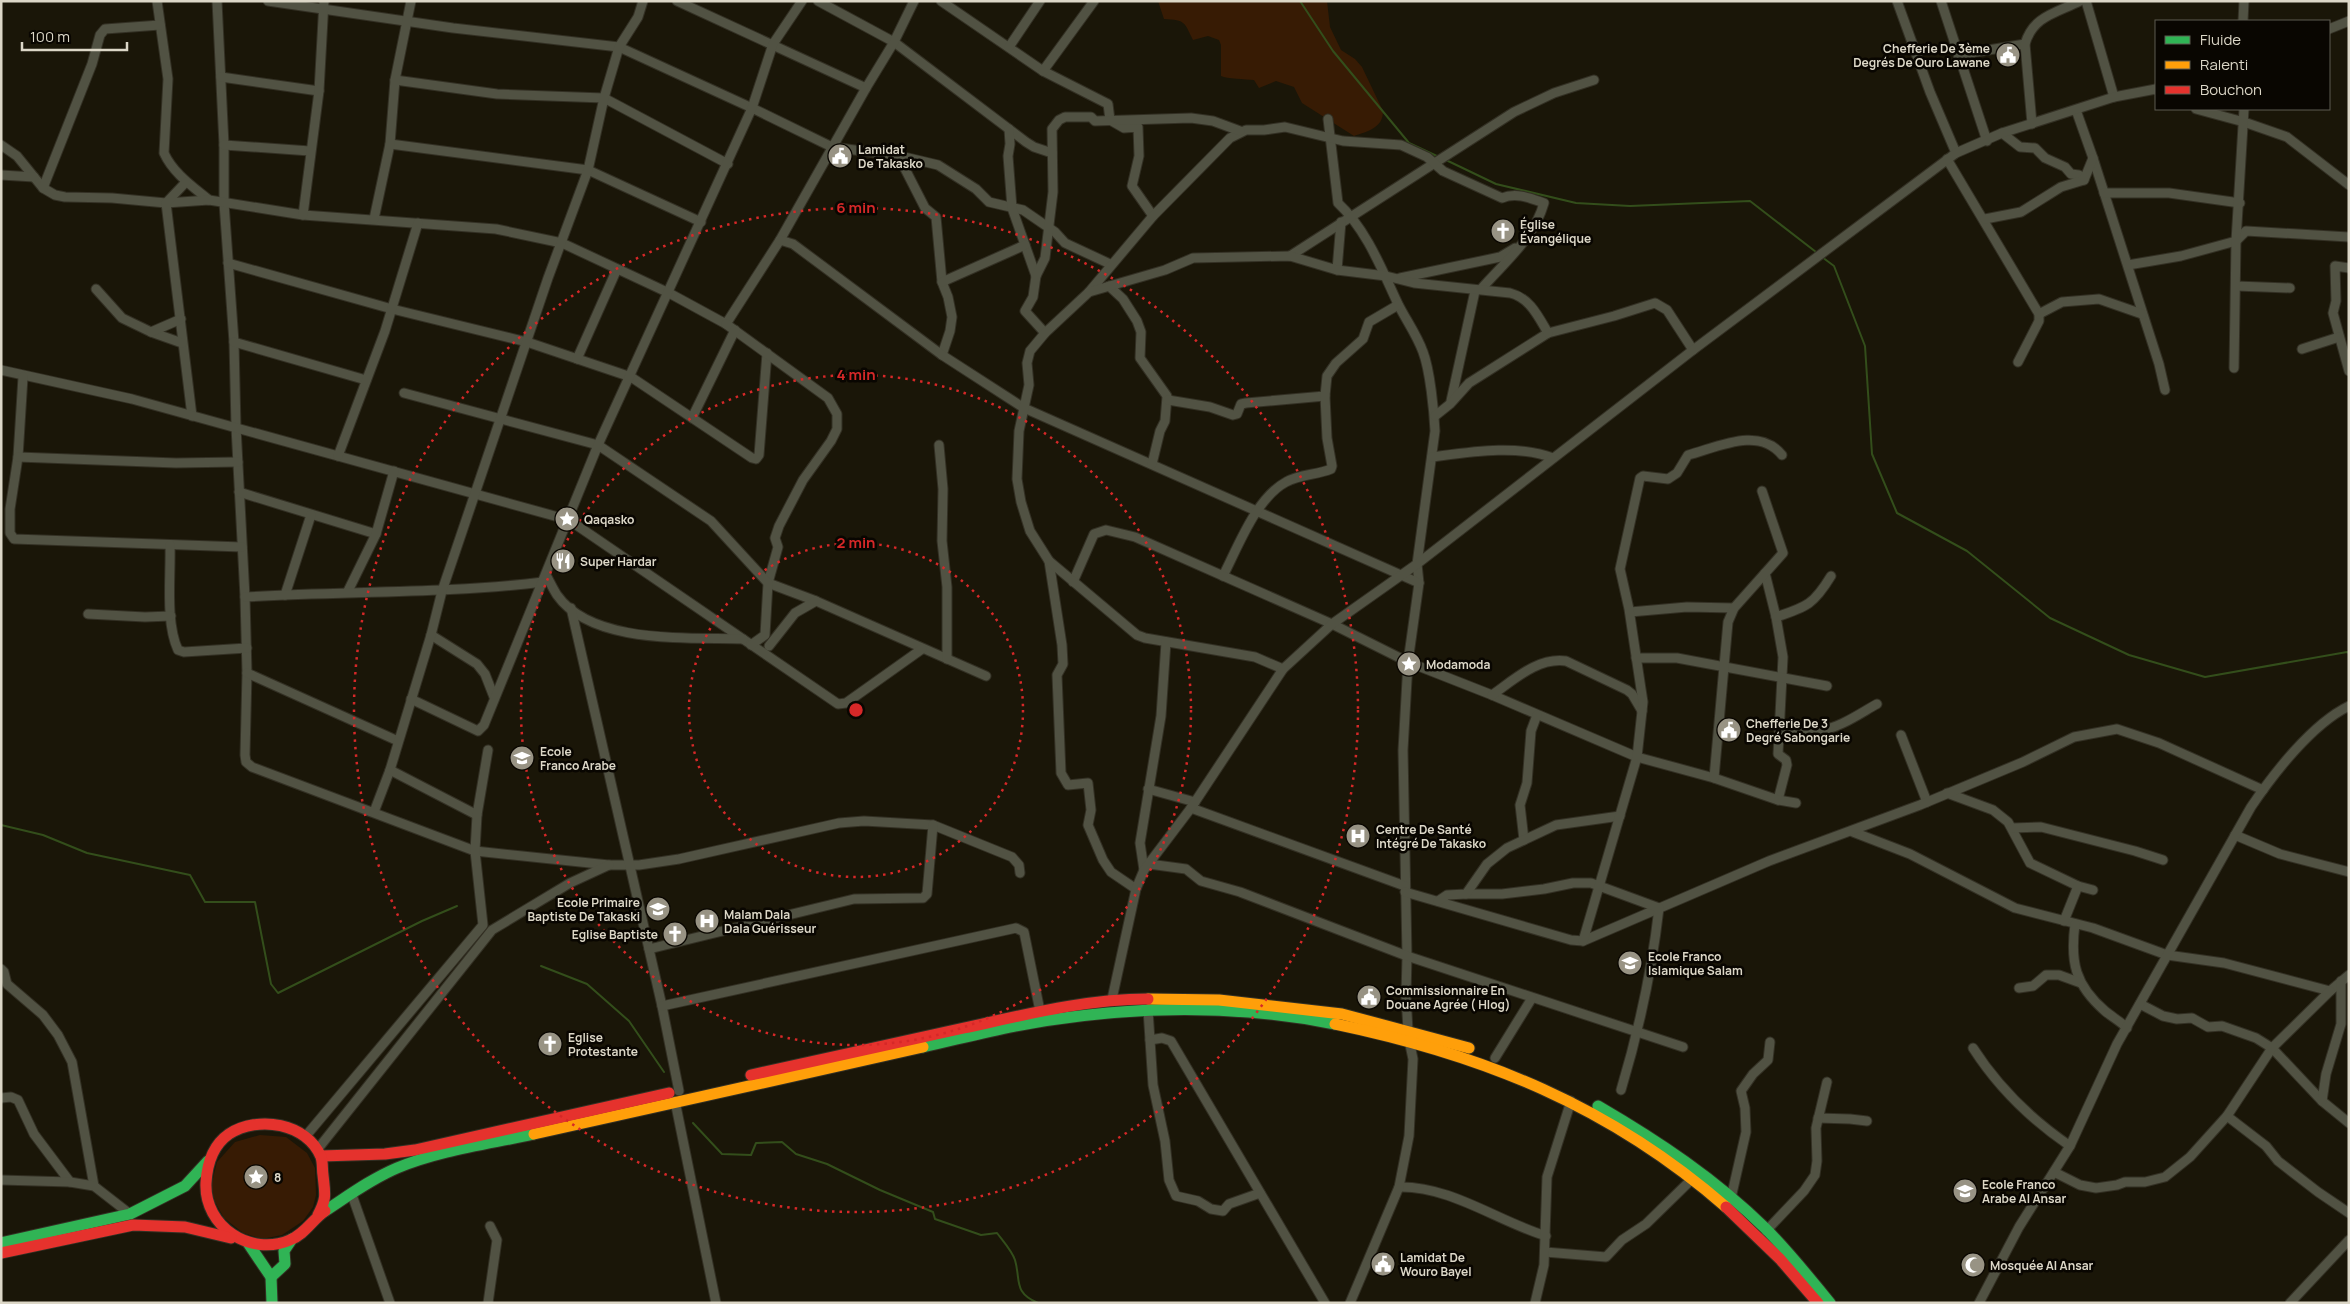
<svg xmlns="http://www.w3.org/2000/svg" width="2350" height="1304" font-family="Manrope,sans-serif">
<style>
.green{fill:#371b04}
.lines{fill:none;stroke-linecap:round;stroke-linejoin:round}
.stream{stroke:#334e1b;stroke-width:2}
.street-casing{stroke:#333024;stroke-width:11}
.fast-casing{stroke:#333024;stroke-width:13}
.slow-casing{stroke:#333024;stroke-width:13}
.jam-casing{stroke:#333024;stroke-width:13}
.street{stroke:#515243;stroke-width:9}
.fast{stroke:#30b455;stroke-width:11}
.slow{stroke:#ff9f0a;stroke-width:11}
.jam{stroke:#e5322d;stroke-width:11}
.ring{fill:none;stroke:#d62828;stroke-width:2.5;stroke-dasharray:2.5 5}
.labels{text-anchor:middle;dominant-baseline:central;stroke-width:5;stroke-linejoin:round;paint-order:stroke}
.poi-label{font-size:12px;font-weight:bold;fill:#dcd7c7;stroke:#090601;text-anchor:start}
.centre{fill:#d62828;stroke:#090601;stroke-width:2.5}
.ring-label{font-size:15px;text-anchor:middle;font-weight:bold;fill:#d62828;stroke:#090601;stroke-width:5;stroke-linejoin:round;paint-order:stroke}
</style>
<rect width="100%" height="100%" fill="#1a1608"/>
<g class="green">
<path d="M 1158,1 L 1327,1 L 1330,27 L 1341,50 L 1355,59 L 1362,67 L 1383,111 C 1383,128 1368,131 1354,136 L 1302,103 L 1294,87 L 1276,81 L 1259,88 L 1254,80 C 1245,79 1227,79 1221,76 L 1221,45 L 1219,40 L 1208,36 L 1193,40 C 1184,22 1186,20 1164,19 Z"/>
<polygon points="260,1135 286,1137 307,1153 315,1168 316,1195 313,1207 303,1221 282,1235 262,1239 243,1233 224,1218 215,1202 211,1186 217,1162 235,1142"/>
</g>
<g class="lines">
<g class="stream">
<polyline points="1300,1 1333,51 1409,143 1439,157"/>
<polyline points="1446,160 1496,184 1576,203 1630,206 1750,201 1816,252"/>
<polyline points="1822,257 1834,266 1865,346 1872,454 1897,513 1967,551 2050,618 2129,655 2205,677 2347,652 2349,653"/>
<polyline points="1,825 43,835 87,853 190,875 205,902 255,902 271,984 278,993 422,921 457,906"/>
<polyline points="541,966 587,984 629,1021 664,1072"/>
<path d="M 693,1123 L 722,1154 L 751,1155 L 756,1143 L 782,1142 L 796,1154 L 827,1164 L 880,1190 L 933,1212 L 935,1219 L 981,1235 L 997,1233 C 1003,1241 1012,1251 1015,1260 C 1021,1281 1013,1292 1038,1303"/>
</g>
<defs>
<g id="street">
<path d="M 157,1 L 168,79 L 164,153 C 173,173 192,186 209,200"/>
<polyline points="217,1 224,145 224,203 234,342 236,427 245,597 247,673 245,755 246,762 252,767 475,851 609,865 639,865 679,859 839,823 864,821 933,825 1012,857 1019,865 1020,873"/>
<polyline points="268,1 453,28 619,47 752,108 832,147 900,156 938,165 976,189 989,202 1023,210 1055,232 1065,243 1110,264"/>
<polyline points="677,1 866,88"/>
<polyline points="818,1 894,42 1026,142 1034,147 1052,153"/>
<polyline points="941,1 1043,71 1108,104 1110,120 1124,128 1138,127 1139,156 1132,186 1153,216"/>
<polyline points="1897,1 1930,92 1956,153"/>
<polyline points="1941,1 1987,141"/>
<polyline points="2086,1 2114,97"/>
<polyline points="2243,21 2244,1"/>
<polyline points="2329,29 2349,21"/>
<polyline points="1009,47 1040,1"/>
<polyline points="1958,55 2025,44"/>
<polyline points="1043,71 1094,1"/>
<polyline points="221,77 319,91"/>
<polyline points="395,80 497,94 604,98 728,164"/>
<polyline points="2196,109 2244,122 2287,137 2349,185"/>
<polyline points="2076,110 2093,158 2159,364 2165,390"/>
<path d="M 1328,119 L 1338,203 C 1367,230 1382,270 1398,304 C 1406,320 1417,335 1423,352 C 1430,370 1434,411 1435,431 L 1417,564 L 1419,583 L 1408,662 L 1403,750 L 1407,956 L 1406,996 L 1408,1030"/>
<path d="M 2032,124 L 2025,44 C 2033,16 2056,13 2080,1"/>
<polyline points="1009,129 1010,144 1008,156 1012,208 1036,276"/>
<polyline points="2002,133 2020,147 2035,148 2045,158 2065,167 2071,174 2079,175 2084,180"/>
<polyline points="390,144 588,170 701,222"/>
<polyline points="1,145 17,156 43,188 55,195 65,197 112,198 166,203 209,200 303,215 496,229 562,243 669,293 726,324 780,240 866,88 894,42 914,1"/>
<polyline points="224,145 310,151"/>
<polyline points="900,156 901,161 925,208 936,217 942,282 948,297 952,317 950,331 942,355"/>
<polyline points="1947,159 2039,314 2039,321 2018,362"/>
<polyline points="1,175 34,177"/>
<polyline points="186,182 166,203 192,416"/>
<polyline points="43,188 92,64 100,35 105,29 160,25"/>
<polyline points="2104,193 2169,193 2240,203"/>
<polyline points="303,215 319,91 324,1"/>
<polyline points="374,219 390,144 395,80 411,1"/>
<polyline points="1985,219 2021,212 2061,187 2084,180 2093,158"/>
<polyline points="780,240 793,244 942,355 1024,408 1419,583"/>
<polyline points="1290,256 1514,112 1554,93 1594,80"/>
<polyline points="228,263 392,309 527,342 631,377 752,458 756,459 759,455 767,353"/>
<polyline points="2128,265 2181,256 2236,241 2246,231 2349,237"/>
<polyline points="2349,268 2335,266 2336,301 2333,313 2349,371"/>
<polyline points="1337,270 1341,222"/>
<polyline points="1400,278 1500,257 1515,248"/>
<polyline points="942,282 1025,245"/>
<polyline points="1109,286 1123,299 1137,321 1141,332 1140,358 1167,396 1165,421 1160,431 1152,464"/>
<polyline points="2236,286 2290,288"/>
<polyline points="96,289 122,318 151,332 182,343"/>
<path d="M 1089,292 L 1153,216 L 1230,138 L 1246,130 L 1264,130 L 1285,127 L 1343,141 L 1401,145 L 1427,157 L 1443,171 L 1502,198 C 1516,192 1530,198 1544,203 C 1534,238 1506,261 1482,288"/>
<polyline points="2039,314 2062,302 2099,299 2142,314"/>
<polyline points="726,324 828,398 837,414 837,429 831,441 803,480 779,526 775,538 778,547 768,583 816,601 986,676"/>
<polyline points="151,332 181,319"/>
<polyline points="1045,333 1025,311 1033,297 1036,276 1045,258 1053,192 1052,129 1059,120 1065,117 1091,117 1095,121 1191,118 1213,121 1240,131"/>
<polyline points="234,342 366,380"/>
<polyline points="2302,349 2339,337"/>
<polyline points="577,359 617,269"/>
<polyline points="2234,368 2236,241 2244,109"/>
<polyline points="1,370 132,399 569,520 838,704 846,703 922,649"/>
<polyline points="23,377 18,457 10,509 10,533 14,539 242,547"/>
<polyline points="404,393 598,445 711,521 768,583 765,635 751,645"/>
<polyline points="1168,400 1210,407 1233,415 1237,414 1241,404 1246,403 1325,396"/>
<polyline points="1451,401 1475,291"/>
<polyline points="1435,416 1450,404 1469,383 1548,333 1614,316 1655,303 1667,310 1693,350"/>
<polyline points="692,418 735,330"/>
<polyline points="939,445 943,489 942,541 947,587 947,659"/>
<polyline points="338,456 385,331 418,223"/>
<polyline points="18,457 176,463 238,462"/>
<path d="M 1432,457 C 1470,452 1517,444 1553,458"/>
<polyline points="239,492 376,534"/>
<path d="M 170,545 C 171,576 165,622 178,650 L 184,652 L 247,648"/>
<polyline points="1049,561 1062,645 1063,664 1057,675 1061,773 1068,785 1088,783 1091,810 1088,825 1103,860 1111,872 1136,889"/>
<polyline points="1765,573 1776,617 1783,657 1778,754 1786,760 1787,765 1778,800"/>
<path d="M 546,575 C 550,582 553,589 557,595 C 592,645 690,637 743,639"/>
<path d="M 1223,576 C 1238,547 1256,498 1286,482 C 1300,474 1317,475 1331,469 L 1332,466 L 1327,438 L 1325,396 L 1327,376 L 1336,363 L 1363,339 L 1369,322 L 1398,305"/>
<polyline points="1073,582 1094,534 1106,530 1135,537 1332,624 1408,662 1492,695 1637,757 1714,778 1778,800 1796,803"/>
<polyline points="348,591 376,534 394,471"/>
<polyline points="285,595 311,515"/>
<path d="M 245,597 C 345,591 444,594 543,582"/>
<polyline points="571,608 662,1006 679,1091"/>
<polyline points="1630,612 1687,607 1734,608"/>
<polyline points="88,614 145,617 171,616"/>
<path d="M 1776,617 C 1807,607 1814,604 1831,576"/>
<polyline points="431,635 477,664 485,674 494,697"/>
<polyline points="769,646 795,613 816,601"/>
<polyline points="1636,658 1677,658 1827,686"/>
<path d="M 1283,669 L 1255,657 L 1145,638 L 1137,635 L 1049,561 L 1030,531 L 1021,502 L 1017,479 L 1019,431 L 1029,385 L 1027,363 L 1030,351 L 1045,333 L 1089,292 L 1165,270 L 1193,258 L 1290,256 L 1337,270 L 1386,276 L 1414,283 L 1510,293 C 1530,298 1538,316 1548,333"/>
<polyline points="247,673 398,741"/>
<path d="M 1492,695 C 1515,679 1538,657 1566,661 L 1627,690 L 1632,694 L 1642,711"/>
<polyline points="411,699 478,731 484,725 598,445 752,108 773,44 802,1"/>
<path d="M 1780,729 C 1794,727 1806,730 1819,730 C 1837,730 1862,712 1877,704"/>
<polyline points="1901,735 1927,802"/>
<polyline points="1714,778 1728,622 1734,608 1783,553 1762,491"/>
<polyline points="1148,789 1195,802"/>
<polyline points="1947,793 1993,810 2008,822 2030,863 2078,886 2093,890"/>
<polyline points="1191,808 1405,886"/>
<polyline points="374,812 390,770"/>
<polyline points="477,815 390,770 431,635 442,591 548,278 588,170 604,98 619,47 638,17 643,1"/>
<polyline points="2012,828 2041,827 2135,851 2163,860"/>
<polyline points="1853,832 1910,854 2015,908 2093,928 2167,955 2224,963 2330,991 2349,975"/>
<polyline points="2235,835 2280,854 2349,872"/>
<polyline points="1524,840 1520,805 1527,783 1531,731 1537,715"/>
<polyline points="1149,864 1186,869 1201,881 1240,892 1407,956 1683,1047"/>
<polyline points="1144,870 1140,843 1161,716 1166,642"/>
<polyline points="1405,892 1571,940 1583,941 1769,861 1920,805 2023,762 2074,737 2117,729 2159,743 2263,790"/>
<path d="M 1466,894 L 1502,894 L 1544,889 L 1573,883 L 1591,883 L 1659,908 C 1652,970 1639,1030 1621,1090"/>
<polyline points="1438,901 1447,895 1466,894 1487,864 1507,848 1556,825 1620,816"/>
<polyline points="2064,921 2078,886"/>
<path d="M 2075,924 C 2070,962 2075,985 2105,1011 C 2112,1017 2120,1021 2127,1028"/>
<path d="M 1583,941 L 1637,757 L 1643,702 L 1641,689 L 1629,609 L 1620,569 L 1640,478 L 1643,476 L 1668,479 L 1677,473 L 1688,455 C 1718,447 1759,426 1782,455"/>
<polyline points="649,949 854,899 923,898 927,894 933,825"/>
<polyline points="1,969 4,972 7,984 43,1015 58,1035 72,1062 94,1186"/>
<polyline points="2019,988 2033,986 2046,975 2059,975 2081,983"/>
<polyline points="1112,999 1136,889 1144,870 1191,808 1283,669 1332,624 1417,564 1693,350 1956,153 2002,133 2114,97 2156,89"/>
<polyline points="2140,1004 2163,1016 2177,1019 2192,1018 2208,1027 2222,1026 2256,1038 2272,1048 2322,1101 2349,1123"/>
<polyline points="662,1006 1016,928 1024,932 1040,1011"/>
<polyline points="1148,1010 1150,1040 1162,1038 1171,1041 1325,1303"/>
<polyline points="1150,1040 1153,1085 1165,1141 1169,1180 1176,1196 1198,1201 1211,1209 1223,1211 1229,1204 1260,1193"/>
<path d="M 1973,1048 C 1998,1087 2032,1120 2070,1146"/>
<polyline points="1495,1058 1532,998"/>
<polyline points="1,1098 11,1097 18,1100 34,1134 70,1182"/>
<polyline points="675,1101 716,1303"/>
<polyline points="2322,1101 2326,1074 2341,1024 2341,981"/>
<polyline points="2227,1116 2266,1146 2278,1161 2318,1192 2349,1213"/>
<polyline points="1818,1118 1850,1119 1867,1121"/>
<polyline points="305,1137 483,925 475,851 477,815 488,750"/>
<polyline points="317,1150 492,930 570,883 609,865"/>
<polyline points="2054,1172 2080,1185 2096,1188 2117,1185 2125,1182 2145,1182 2165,1177 2190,1157 2227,1116 2272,1048 2330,991"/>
<polyline points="1,1180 70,1182 94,1186 130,1214"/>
<path d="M 1399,1187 C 1451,1186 1497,1221 1546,1236"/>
<polyline points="352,1195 390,1303"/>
<polyline points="1731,1198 1746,1132 1745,1108 1741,1091 1753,1074 1768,1060 1770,1042"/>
<polyline points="1766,1231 1804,1191 1815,1175 1817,1161 1816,1128 1827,1082"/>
<polyline points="1545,1252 1606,1257 1622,1240 1646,1224 1691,1180"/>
<polyline points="488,1303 497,1240 490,1226"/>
<polyline points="1350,1303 1399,1187 1409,1136 1413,1059 1409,1040"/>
<polyline points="1535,1303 1544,1265 1547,1177 1571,1101"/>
<path d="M 1979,1303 L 2019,1227 L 2070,1146 L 2117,1044 L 2251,807 C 2274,773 2312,724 2349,706"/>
<polyline points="2290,1303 2349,1240"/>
</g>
<g id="fast">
<path d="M 923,1047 C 954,1040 984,1032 1015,1026 C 1121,1006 1229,1003 1335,1024"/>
<path d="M 1598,1106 C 1658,1141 1715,1179 1765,1228 C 1788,1251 1809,1277 1830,1303"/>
<path d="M 325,1211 C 348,1196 371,1179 397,1168 C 440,1150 489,1144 534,1134"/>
<polyline points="1,1243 130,1214 185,1186 208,1161"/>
<polyline points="248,1243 271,1277 272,1303"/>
<polyline points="271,1277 285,1264 284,1251 292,1239"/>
</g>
<g id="slow">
<polyline points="1148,999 1219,1000 1342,1014 1469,1048"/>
<path d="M 1335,1024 C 1484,1055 1610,1106 1726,1207"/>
<polyline points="534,1134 923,1047"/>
</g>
<g id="jam">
<path d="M 751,1075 C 822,1059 893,1044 964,1028 C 1024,1015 1086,999 1148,999"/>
<polyline points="321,1156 385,1154 415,1150 669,1093"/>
<polyline points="1726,1207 1780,1259 1818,1303"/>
<path d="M 318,1215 C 327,1198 325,1194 323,1175 C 322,1169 323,1163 321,1157 C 307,1123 258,1115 229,1134 C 213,1145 207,1165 206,1183 C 204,1227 251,1257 290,1240 C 305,1234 312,1220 325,1211"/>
<polyline points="1,1253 133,1225 185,1227 231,1238"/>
</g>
</defs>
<use href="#street" class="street-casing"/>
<use href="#fast" class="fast-casing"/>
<use href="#slow" class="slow-casing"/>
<use href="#jam" class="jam-casing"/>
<use href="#street" class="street"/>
<use href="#fast" class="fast"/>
<use href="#slow" class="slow"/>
<use href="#jam" class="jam"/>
</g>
<g class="ring">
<circle cx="856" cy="710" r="167"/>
<circle cx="856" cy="710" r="335"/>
<circle cx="856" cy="710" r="502"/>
</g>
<defs>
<symbol id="civic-disc" viewBox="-11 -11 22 22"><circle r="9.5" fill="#989384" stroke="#090601"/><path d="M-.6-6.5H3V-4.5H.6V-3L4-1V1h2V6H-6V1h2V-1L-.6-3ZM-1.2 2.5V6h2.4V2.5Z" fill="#fff"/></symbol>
<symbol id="church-disc" viewBox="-11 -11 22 22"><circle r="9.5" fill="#989384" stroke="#090601"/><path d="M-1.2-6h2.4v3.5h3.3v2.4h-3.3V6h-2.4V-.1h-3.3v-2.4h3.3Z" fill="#fff"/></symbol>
<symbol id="sight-disc" viewBox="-11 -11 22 22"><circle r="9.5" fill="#989384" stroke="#090601"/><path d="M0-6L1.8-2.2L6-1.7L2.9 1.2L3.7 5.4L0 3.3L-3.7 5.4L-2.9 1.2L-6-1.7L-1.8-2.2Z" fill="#fff"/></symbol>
<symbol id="restaurant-disc" viewBox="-11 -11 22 22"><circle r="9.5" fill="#989384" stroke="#090601"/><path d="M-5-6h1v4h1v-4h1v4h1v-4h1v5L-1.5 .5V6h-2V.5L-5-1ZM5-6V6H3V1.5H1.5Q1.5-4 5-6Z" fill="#fff"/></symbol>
<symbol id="school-disc" viewBox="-11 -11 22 22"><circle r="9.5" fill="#989384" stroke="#090601"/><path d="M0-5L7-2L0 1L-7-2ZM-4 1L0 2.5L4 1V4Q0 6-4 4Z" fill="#fff"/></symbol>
<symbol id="hospital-disc" viewBox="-11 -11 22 22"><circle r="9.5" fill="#989384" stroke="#090601"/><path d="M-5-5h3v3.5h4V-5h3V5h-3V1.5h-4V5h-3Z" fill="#fff"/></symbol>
<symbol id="mosque-disc" viewBox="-11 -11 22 22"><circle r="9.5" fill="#989384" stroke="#090601"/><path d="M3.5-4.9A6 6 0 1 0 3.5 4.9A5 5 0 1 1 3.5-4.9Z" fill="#fff"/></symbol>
</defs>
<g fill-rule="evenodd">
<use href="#civic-disc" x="1994" y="41" width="28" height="28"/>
<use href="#civic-disc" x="826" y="142" width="28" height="28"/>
<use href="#church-disc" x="1489" y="217" width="28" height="28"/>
<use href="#sight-disc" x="553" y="505" width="28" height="28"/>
<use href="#restaurant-disc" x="549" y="547" width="28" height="28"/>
<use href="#sight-disc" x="1395" y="650" width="28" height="28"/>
<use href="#civic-disc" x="1715" y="716" width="28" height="28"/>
<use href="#school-disc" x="508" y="744" width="28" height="28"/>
<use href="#hospital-disc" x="1344" y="822" width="28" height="28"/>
<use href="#school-disc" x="644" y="895" width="28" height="28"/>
<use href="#hospital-disc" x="693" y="907" width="28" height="28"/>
<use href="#church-disc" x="661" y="920" width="28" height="28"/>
<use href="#school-disc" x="1616" y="949" width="28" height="28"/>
<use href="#civic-disc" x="1355" y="983" width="28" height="28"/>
<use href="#church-disc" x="536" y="1030" width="28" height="28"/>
<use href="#sight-disc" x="242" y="1163" width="28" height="28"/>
<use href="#school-disc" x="1951" y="1177" width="28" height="28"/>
<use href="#civic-disc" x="1369" y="1250" width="28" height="28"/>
<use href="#mosque-disc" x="1959" y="1251" width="28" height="28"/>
</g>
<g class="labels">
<g class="poi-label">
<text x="1990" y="48" text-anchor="end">Chefferie De 3ème<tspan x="1990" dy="14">Degrés De Ouro Lawane</tspan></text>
<text x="858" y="149">Lamidat<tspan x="858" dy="14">De Takasko</tspan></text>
<text x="1520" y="224">Église<tspan x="1520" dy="14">Évangélique</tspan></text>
<text x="584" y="519">Qaqasko</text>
<text x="580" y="561">Super Hardar</text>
<text x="1426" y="664">Modamoda</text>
<text x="1746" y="723">Chefferie De 3<tspan x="1746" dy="14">Degré Sabongarie</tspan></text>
<text x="540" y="751">Ecole<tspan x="540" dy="14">Franco Arabe</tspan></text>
<text x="1376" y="829">Centre De Santé<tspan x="1376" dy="14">Intégré De Takasko</tspan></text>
<text x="640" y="902" text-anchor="end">Ecole Primaire<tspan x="640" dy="14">Baptiste De Takaski</tspan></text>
<text x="724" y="914">Malam Dala<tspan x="724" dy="14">Dala Guérisseur</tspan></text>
<text x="658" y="934" text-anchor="end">Eglise Baptiste</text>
<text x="1648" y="956">Ecole Franco<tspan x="1648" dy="14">Islamique Salam</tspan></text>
<text x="1386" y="990">Commissionnaire En<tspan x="1386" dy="14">Douane Agrée ( Hlog)</tspan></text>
<text x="568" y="1037">Eglise<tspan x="568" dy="14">Protestante</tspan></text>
<text x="274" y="1177">8</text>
<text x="1982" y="1184">Ecole Franco<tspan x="1982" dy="14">Arabe Al Ansar</tspan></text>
<text x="1400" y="1257">Lamidat De<tspan x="1400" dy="14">Wouro Bayel</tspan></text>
<text x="1990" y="1265">Mosquée Al Ansar</text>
</g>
</g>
<circle cx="856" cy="710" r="8" class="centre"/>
<g class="ring-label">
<text x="856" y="213">6 min</text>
<text x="856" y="380">4 min</text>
<text x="856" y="548">2 min</text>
</g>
<rect width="2350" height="1304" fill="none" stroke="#dcd7c7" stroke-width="5"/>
<rect x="2155" y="20" width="175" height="90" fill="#090601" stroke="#5d5a50"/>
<rect x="2165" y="36" width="25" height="8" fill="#30b455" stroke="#5d5a50"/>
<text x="2200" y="45" font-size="15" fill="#dcd7c7">Fluide</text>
<rect x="2165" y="61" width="25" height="8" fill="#ff9f0a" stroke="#5d5a50"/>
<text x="2200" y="70" font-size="15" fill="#dcd7c7">Ralenti</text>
<rect x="2165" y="86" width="25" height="8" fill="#e5322d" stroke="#5d5a50"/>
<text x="2200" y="95" font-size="15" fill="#dcd7c7">Bouchon</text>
<path d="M22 42v8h105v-8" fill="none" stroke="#dcd7c7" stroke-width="2.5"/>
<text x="30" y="42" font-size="15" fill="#dcd7c7" stroke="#090601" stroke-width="4" paint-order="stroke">100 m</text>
</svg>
